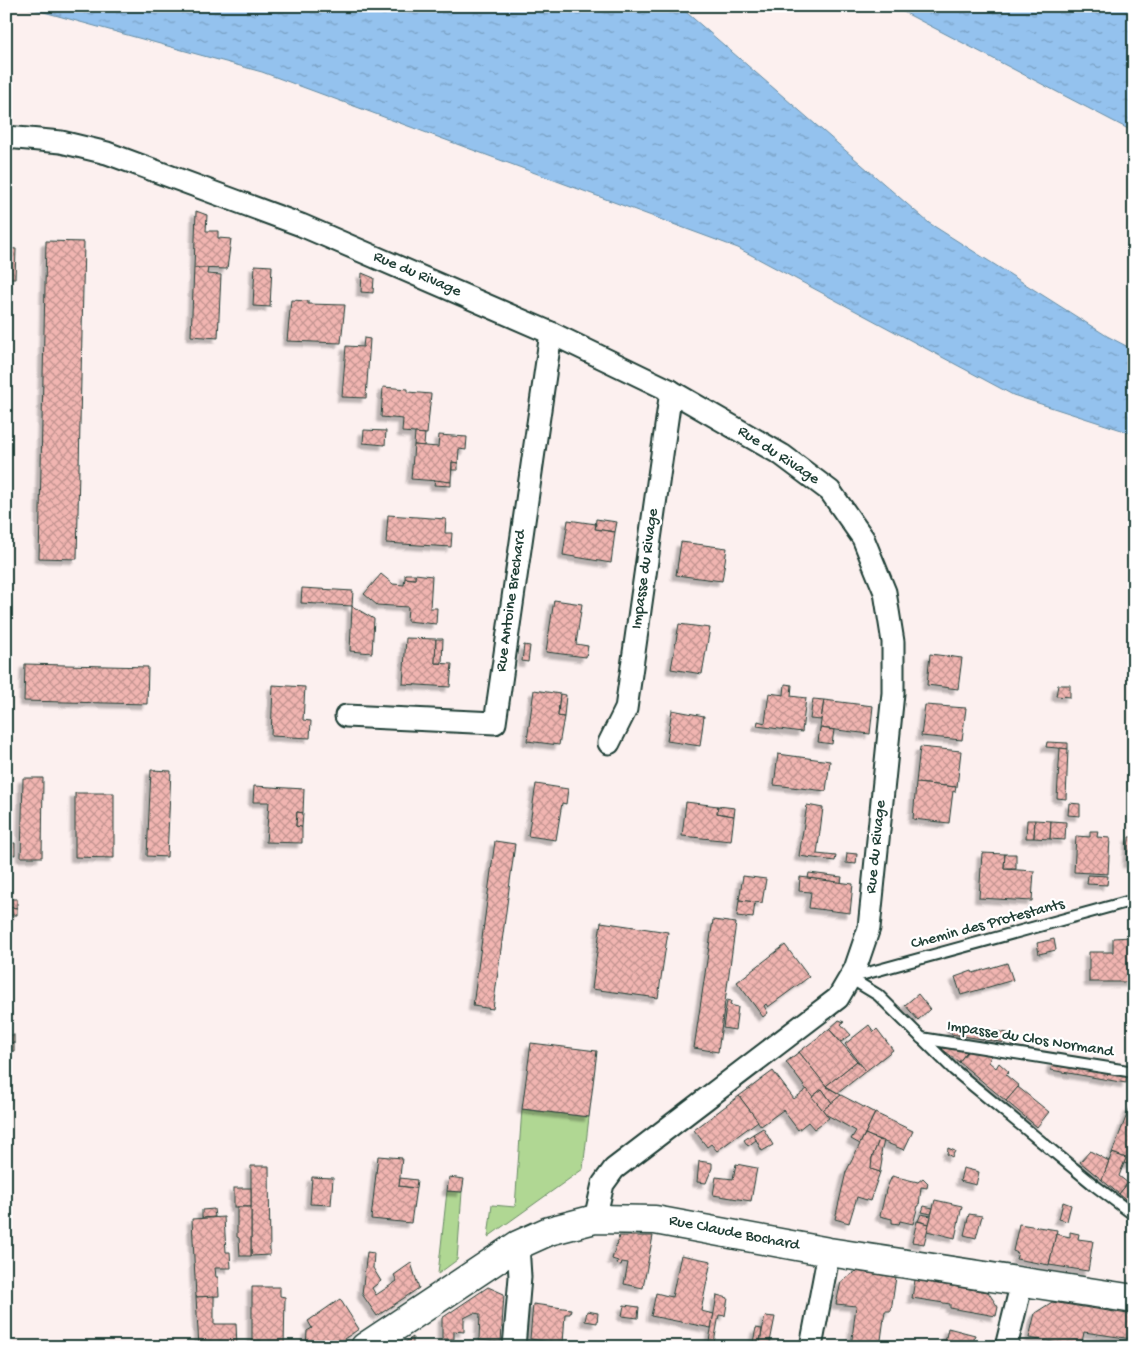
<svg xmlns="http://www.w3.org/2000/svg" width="1140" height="1353" font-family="'Gochi Hand',sans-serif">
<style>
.green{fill:#b0d793;stroke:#688a64}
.water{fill:url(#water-ripples);stroke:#658da4}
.building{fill:url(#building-cross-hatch);stroke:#1f3d34;filter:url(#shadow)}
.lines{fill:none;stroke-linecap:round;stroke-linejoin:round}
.service-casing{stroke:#1f3d34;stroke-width:14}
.minor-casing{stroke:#1f3d34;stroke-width:25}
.secondary-casing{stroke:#1f3d34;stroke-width:31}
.service{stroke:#fff;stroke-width:10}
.minor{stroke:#fff;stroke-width:21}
.secondary{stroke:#fff;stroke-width:28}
.labels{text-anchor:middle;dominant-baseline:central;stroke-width:4.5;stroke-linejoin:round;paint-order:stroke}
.street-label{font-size:16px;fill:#1f3d34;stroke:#fff}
</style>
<defs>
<pattern id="water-ripples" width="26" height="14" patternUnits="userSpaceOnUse" patternTransform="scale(1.25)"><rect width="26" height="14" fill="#94c2ee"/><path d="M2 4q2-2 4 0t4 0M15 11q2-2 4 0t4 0" fill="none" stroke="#789fc2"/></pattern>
<pattern id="building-cross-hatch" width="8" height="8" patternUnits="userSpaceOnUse" patternTransform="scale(1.25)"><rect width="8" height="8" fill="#f1b5b1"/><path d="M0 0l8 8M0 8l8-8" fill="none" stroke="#c39491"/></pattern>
<filter id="shadow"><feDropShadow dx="-4.5" dy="4.5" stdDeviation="1" flood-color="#0004"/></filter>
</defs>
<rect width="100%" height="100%" fill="#fcf0ef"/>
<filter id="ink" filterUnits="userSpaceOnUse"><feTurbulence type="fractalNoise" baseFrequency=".02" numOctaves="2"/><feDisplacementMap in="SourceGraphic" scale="10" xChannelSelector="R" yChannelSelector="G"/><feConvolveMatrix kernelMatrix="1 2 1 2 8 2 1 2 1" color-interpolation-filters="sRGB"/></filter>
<g filter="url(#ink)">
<g class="green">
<polygon points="522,1109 589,1117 583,1169 488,1237 492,1205 515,1207"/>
<polygon points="447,1191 462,1192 457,1260 438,1274"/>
</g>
<g class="water">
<polygon points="22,6 679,6 929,223 1107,336 1134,350 1134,434 1013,395 738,248 262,72"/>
<polygon points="892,6 1134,6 1134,132"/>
</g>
<g class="building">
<polygon points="196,211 207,215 206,231 218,231 218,238 231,239 227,269 194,268"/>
<polygon points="46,241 84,242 77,559 39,558"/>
<polygon points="6,248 16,249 15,278 6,278"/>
<polygon points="255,265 272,266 270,307 253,306"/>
<polygon points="194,268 208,268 207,274 221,275 218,338 191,336"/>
<polygon points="362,273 374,278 373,293 361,292"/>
<polygon points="291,300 308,301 308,304 345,305 341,343 287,341"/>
<polygon points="364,338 370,339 366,398 342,397 346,346 363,347"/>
<polygon points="383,387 408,389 408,392 431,394 427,434 402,432 403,419 381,417"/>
<polygon points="364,430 386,431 385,445 363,443"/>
<polygon points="415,433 425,434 424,446 414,445"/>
<polygon points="439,435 467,437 466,450 459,449 458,463 452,462 451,482 411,479 414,445 438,447"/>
<polygon points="452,462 458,463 458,470 452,470"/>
<polygon points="435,480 451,482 451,486 434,485"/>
<polygon points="388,515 446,519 445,533 452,533 451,547 386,543"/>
<polygon points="596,519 617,522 615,532 595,529"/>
<polygon points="568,520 596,524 595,529 615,532 611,563 563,555"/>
<polygon points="681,542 727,548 722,581 676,575"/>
<polygon points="381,574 393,584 404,585 405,578 415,579 415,574 432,576 430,608 437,608 436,624 407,621 408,607 377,605 364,594"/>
<polygon points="405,574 415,574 415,579 405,578"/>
<polygon points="302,588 353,591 352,606 301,603"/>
<polygon points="554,600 582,604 576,644 588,646 586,657 546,652"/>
<polygon points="352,606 374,619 372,653 350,651"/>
<polygon points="679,624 710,628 702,674 671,669"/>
<polygon points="406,638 436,639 435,663 452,664 450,687 403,684"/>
<polygon points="436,639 443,639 442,663 435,663"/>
<polygon points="524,645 530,646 528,662 522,661"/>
<polygon points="930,654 962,658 958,689 927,685"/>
<polygon points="25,664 148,667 147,704 24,701"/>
<polygon points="785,684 792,685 791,696 806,698 802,732 757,726 758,721 765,723 769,693 784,695"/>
<polygon points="273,685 305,687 303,720 311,721 310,738 271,736"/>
<polygon points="1058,685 1070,685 1070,697 1056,696"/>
<polygon points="534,690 560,694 558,716 564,717 559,745 527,741"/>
<polygon points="560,694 566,695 564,717 558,716"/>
<polygon points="813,699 824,700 821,720 810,719"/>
<polygon points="824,700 873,706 870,734 820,728"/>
<polygon points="925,705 966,708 962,740 921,736"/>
<polygon points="672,710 704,716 700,746 667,741"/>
<polygon points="820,728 834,730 832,744 818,742"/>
<polygon points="1047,742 1068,743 1068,749 1046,747"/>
<polygon points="920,747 961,751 957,787 916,783"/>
<polygon points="1060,748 1068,749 1066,799 1057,798"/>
<polygon points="778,754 830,761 826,791 774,785"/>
<polygon points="151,770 171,771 167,857 147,856"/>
<polygon points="23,778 43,778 42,857 21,857"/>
<polygon points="916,783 956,787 955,792 953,791 949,823 913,819"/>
<polygon points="536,784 568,789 566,804 562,803 556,840 528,836"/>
<polygon points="254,786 304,789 303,813 297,812 296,826 302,827 302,843 266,842 269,802 253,802"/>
<polygon points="75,793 114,793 114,858 75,857"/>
<polygon points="686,802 718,806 717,813 734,816 731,841 682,836"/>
<polygon points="1069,803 1080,804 1080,816 1068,815"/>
<polygon points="807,805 823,808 817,854 836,856 835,861 799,856"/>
<polygon points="718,806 735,808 734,816 717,813"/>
<polygon points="297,812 303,813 302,827 296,826"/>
<polygon points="1027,820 1035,820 1034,838 1026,838"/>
<polygon points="1035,820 1051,821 1050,839 1034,838"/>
<polygon points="1051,821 1066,822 1065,840 1050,839"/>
<polygon points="1090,831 1098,831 1097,837 1110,838 1108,874 1074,872 1076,836 1090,837"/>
<polygon points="1129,837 1134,837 1134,863 1127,863"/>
<polygon points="495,841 515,844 493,1009 473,1006"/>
<polygon points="7,843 15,843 15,855 7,854"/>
<polygon points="847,853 857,854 856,864 846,863"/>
<polygon points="982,853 1005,854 1004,869 1034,871 1032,901 979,898"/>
<polygon points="1005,854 1016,854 1016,869 1004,869"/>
<polygon points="809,873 842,877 841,883 808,878"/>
<polygon points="1088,875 1108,876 1107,885 1087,884"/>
<polygon points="743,876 766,879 762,903 739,900"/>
<polygon points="800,877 853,884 850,913 809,908 811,892 799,891"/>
<polygon points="9,899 17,899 17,908 8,907"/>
<polygon points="739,900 755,902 753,918 737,916"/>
<polygon points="8,907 17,908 17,915 8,915"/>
<polygon points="713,920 736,923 718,1052 694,1048"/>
<polygon points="601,922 668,932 658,998 592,989"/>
<polygon points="1131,937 1131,982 1089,982 1089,952 1113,952 1113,938"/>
<polygon points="1054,939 1056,950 1039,954 1037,943"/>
<polygon points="785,945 809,977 768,1007 766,1004 764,1006 768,1013 763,1017 737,982"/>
<polygon points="1007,963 1013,980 961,995 955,977 972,971 973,973"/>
<polygon points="918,994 930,1009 918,1020 905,1005"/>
<polygon points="727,1000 731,1001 730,1005 738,1007 735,1030 723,1028"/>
<polygon points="839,1020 844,1022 841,1024 851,1035 841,1042 829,1029"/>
<polygon points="952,1024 1008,1033 1006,1043 951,1034"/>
<polygon points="869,1025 874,1032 877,1029 893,1050 866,1071 845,1044"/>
<polygon points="829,1029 857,1061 826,1086 799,1052"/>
<rect x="6" y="1035" width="8" height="8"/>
<rect x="6" y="1043" width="8" height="8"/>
<polygon points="531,1043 597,1051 589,1117 522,1109"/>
<polygon points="946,1044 970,1048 959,1062 942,1049"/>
<polygon points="970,1048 992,1052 989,1062 996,1068 999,1063 1009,1072 1006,1075 1019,1086 1006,1101 959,1062"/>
<polygon points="799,1052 827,1087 841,1095 832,1103 822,1089 812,1097 786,1062"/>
<polygon points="857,1061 866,1071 838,1093 826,1086"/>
<polygon points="1052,1062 1127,1075 1126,1083 1051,1070"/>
<polygon points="773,1071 794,1099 807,1089 829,1118 814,1129 808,1122 798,1130 783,1110 761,1126 739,1096"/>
<polygon points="1018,1087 1049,1112 1037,1127 1006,1101"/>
<polygon points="822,1089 832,1103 823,1110 812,1097"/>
<polygon points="841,1095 875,1113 860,1144 851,1139 856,1131 827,1115 823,1110"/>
<polygon points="739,1096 758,1121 717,1151 711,1144 707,1147 694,1130"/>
<polygon points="1130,1107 1134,1109 1134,1158 1131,1165 1124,1163 1126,1158 1112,1153"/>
<polygon points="875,1113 913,1131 904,1150 865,1134"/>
<polygon points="763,1128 773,1145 762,1151 753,1134"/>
<polygon points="753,1134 756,1140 748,1146 744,1140"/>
<polygon points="865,1134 879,1140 872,1158 871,1169 880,1172 870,1201 857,1197 849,1223 835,1219 846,1172"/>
<polygon points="879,1140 884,1141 881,1153 882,1160 880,1172 871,1169 872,1158"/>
<polygon points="948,1148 955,1151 952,1157 947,1154"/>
<polygon points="1090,1151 1109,1161 1102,1180 1080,1162"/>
<polygon points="1112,1153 1126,1158 1119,1176 1128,1183 1119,1194 1102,1180"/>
<polygon points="378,1156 402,1158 399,1186 416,1188 411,1223 371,1219"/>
<polygon points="699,1161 712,1163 712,1168 706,1183 697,1182"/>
<polygon points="736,1164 757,1168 751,1201 713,1195 716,1177 733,1179"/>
<polygon points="251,1166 269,1166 270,1255 251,1256"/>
<polygon points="963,1168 979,1172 976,1185 960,1181"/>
<polygon points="892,1176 918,1182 923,1178 928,1183 927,1188 921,1187 919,1206 918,1206 913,1224 900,1221 899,1224 892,1223 892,1219 880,1216 886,1190"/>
<polygon points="312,1177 333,1178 331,1205 310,1204"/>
<polygon points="449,1177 464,1179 462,1192 447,1191"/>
<polygon points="400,1178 417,1180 416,1188 399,1186"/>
<polygon points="1128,1183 1134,1188 1134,1206 1119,1194"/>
<rect x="234" y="1188" width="17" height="19"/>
<polygon points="935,1200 962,1206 955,1238 927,1231"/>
<polygon points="1063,1202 1071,1205 1067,1221 1059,1219"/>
<polygon points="924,1206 933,1208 931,1214 922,1212"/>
<polygon points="237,1207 251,1207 251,1256 240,1256 239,1238 237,1237"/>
<polygon points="214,1209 215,1217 202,1218 202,1210"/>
<polygon points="921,1214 931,1216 929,1224 918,1221"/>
<polygon points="969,1214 982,1216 976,1238 964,1235"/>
<polygon points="224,1217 226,1252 230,1252 231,1268 215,1268 216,1277 218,1277 219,1296 196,1297 192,1219"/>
<polygon points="917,1221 929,1224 924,1244 912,1242"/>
<polygon points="1019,1224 1057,1230 1049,1265 1016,1259 1018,1253 1013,1251"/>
<polygon points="1070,1232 1079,1234 1078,1239 1093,1241 1088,1271 1049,1265 1056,1234 1070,1237"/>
<polygon points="619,1236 653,1236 643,1288 624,1284 628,1263 622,1262 621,1265 617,1264 618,1261 612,1259"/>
<polygon points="367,1252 374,1253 373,1268 381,1281 372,1288 376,1295 397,1281 394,1275 411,1263 419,1288 377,1316 362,1294"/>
<polygon points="681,1255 711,1261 701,1311 714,1314 711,1328 651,1316 656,1293 672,1297"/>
<polygon points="856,1271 896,1277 891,1311 885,1311 880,1347 851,1347 856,1306 836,1304 841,1282"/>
<polygon points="915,1280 988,1292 998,1307 996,1316 950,1308 950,1304 912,1298"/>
<polygon points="252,1287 280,1287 280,1296 285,1297 284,1347 261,1347 261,1341 252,1341"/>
<polygon points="488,1287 504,1294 501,1342 479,1340 480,1314 474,1313 464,1318 464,1332 454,1331 454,1339 442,1339 442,1318"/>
<polygon points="717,1295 728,1298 725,1316 719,1315 714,1343 736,1347 708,1347"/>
<polygon points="214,1296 214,1324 236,1324 237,1347 199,1347 196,1297"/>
<polygon points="340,1299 359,1329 332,1347 306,1347 307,1331 312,1328 308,1321"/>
<polygon points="1052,1302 1134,1315 1134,1347 1130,1347 1132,1339 1084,1332 1082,1343 1078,1342 1077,1346 1029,1338 1035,1313"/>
<polygon points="533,1304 571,1309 570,1314 565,1314 563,1344 530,1339"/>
<polygon points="624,1305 639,1307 638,1318 622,1316"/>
<polygon points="587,1311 598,1313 597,1323 585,1321"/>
<polygon points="765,1316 775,1317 770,1342 791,1345 790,1347 759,1347"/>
<polygon points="756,1328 762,1329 759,1347 752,1347"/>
<polygon points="948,1328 975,1335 972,1347 944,1347"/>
<polygon points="413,1337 413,1347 398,1347"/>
</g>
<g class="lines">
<defs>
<g id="service">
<polyline points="853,977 1134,900"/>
<polyline points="850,978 878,995 954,1070 1094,1185 1134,1215"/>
<polyline points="921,1038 1134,1072"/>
</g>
<g id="minor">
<polyline points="6,137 61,142 107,153 301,225 551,333 671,391 782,455 830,491 863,538 885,592 893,642 893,693 869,928 855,969 838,998 614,1169 603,1184 595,1219"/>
<polyline points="346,716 495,723 551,333"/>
<polyline points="609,743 626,709 671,391"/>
<polyline points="514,1347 520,1277 518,1245"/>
<polyline points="811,1347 829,1252"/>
<polyline points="1006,1347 1022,1282"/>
</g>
<polyline id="secondary" points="365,1347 518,1245 549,1231 595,1219 655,1220 829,1252 1134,1299"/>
</defs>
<use href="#service" class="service-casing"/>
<use href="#minor" class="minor-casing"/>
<use href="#secondary" class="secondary-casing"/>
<use href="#service" class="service"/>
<use href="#minor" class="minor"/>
<use href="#secondary" class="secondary"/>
</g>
</g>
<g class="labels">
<g class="street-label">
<text transform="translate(417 275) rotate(23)">Rue du Rivage</text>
<text transform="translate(778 456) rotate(33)">Rue du Rivage</text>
<text transform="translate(646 569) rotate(-82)">Impasse du Rivage</text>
<text transform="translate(512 601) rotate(-82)">Rue Antoine Brechard</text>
<text transform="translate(877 847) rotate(-84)">Rue du Rivage</text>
<text transform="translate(988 925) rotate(-15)">Chemin des Protestants</text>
<text transform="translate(1030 1040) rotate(9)">Impasse du Clos Normand</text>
<text transform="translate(734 1234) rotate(11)">Rue Claude Bochard</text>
</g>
</g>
<rect width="1140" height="1353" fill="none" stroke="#fff" stroke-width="25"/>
<rect x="12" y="12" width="1115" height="1328" fill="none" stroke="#1f3d34" stroke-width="2" filter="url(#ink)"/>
</svg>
